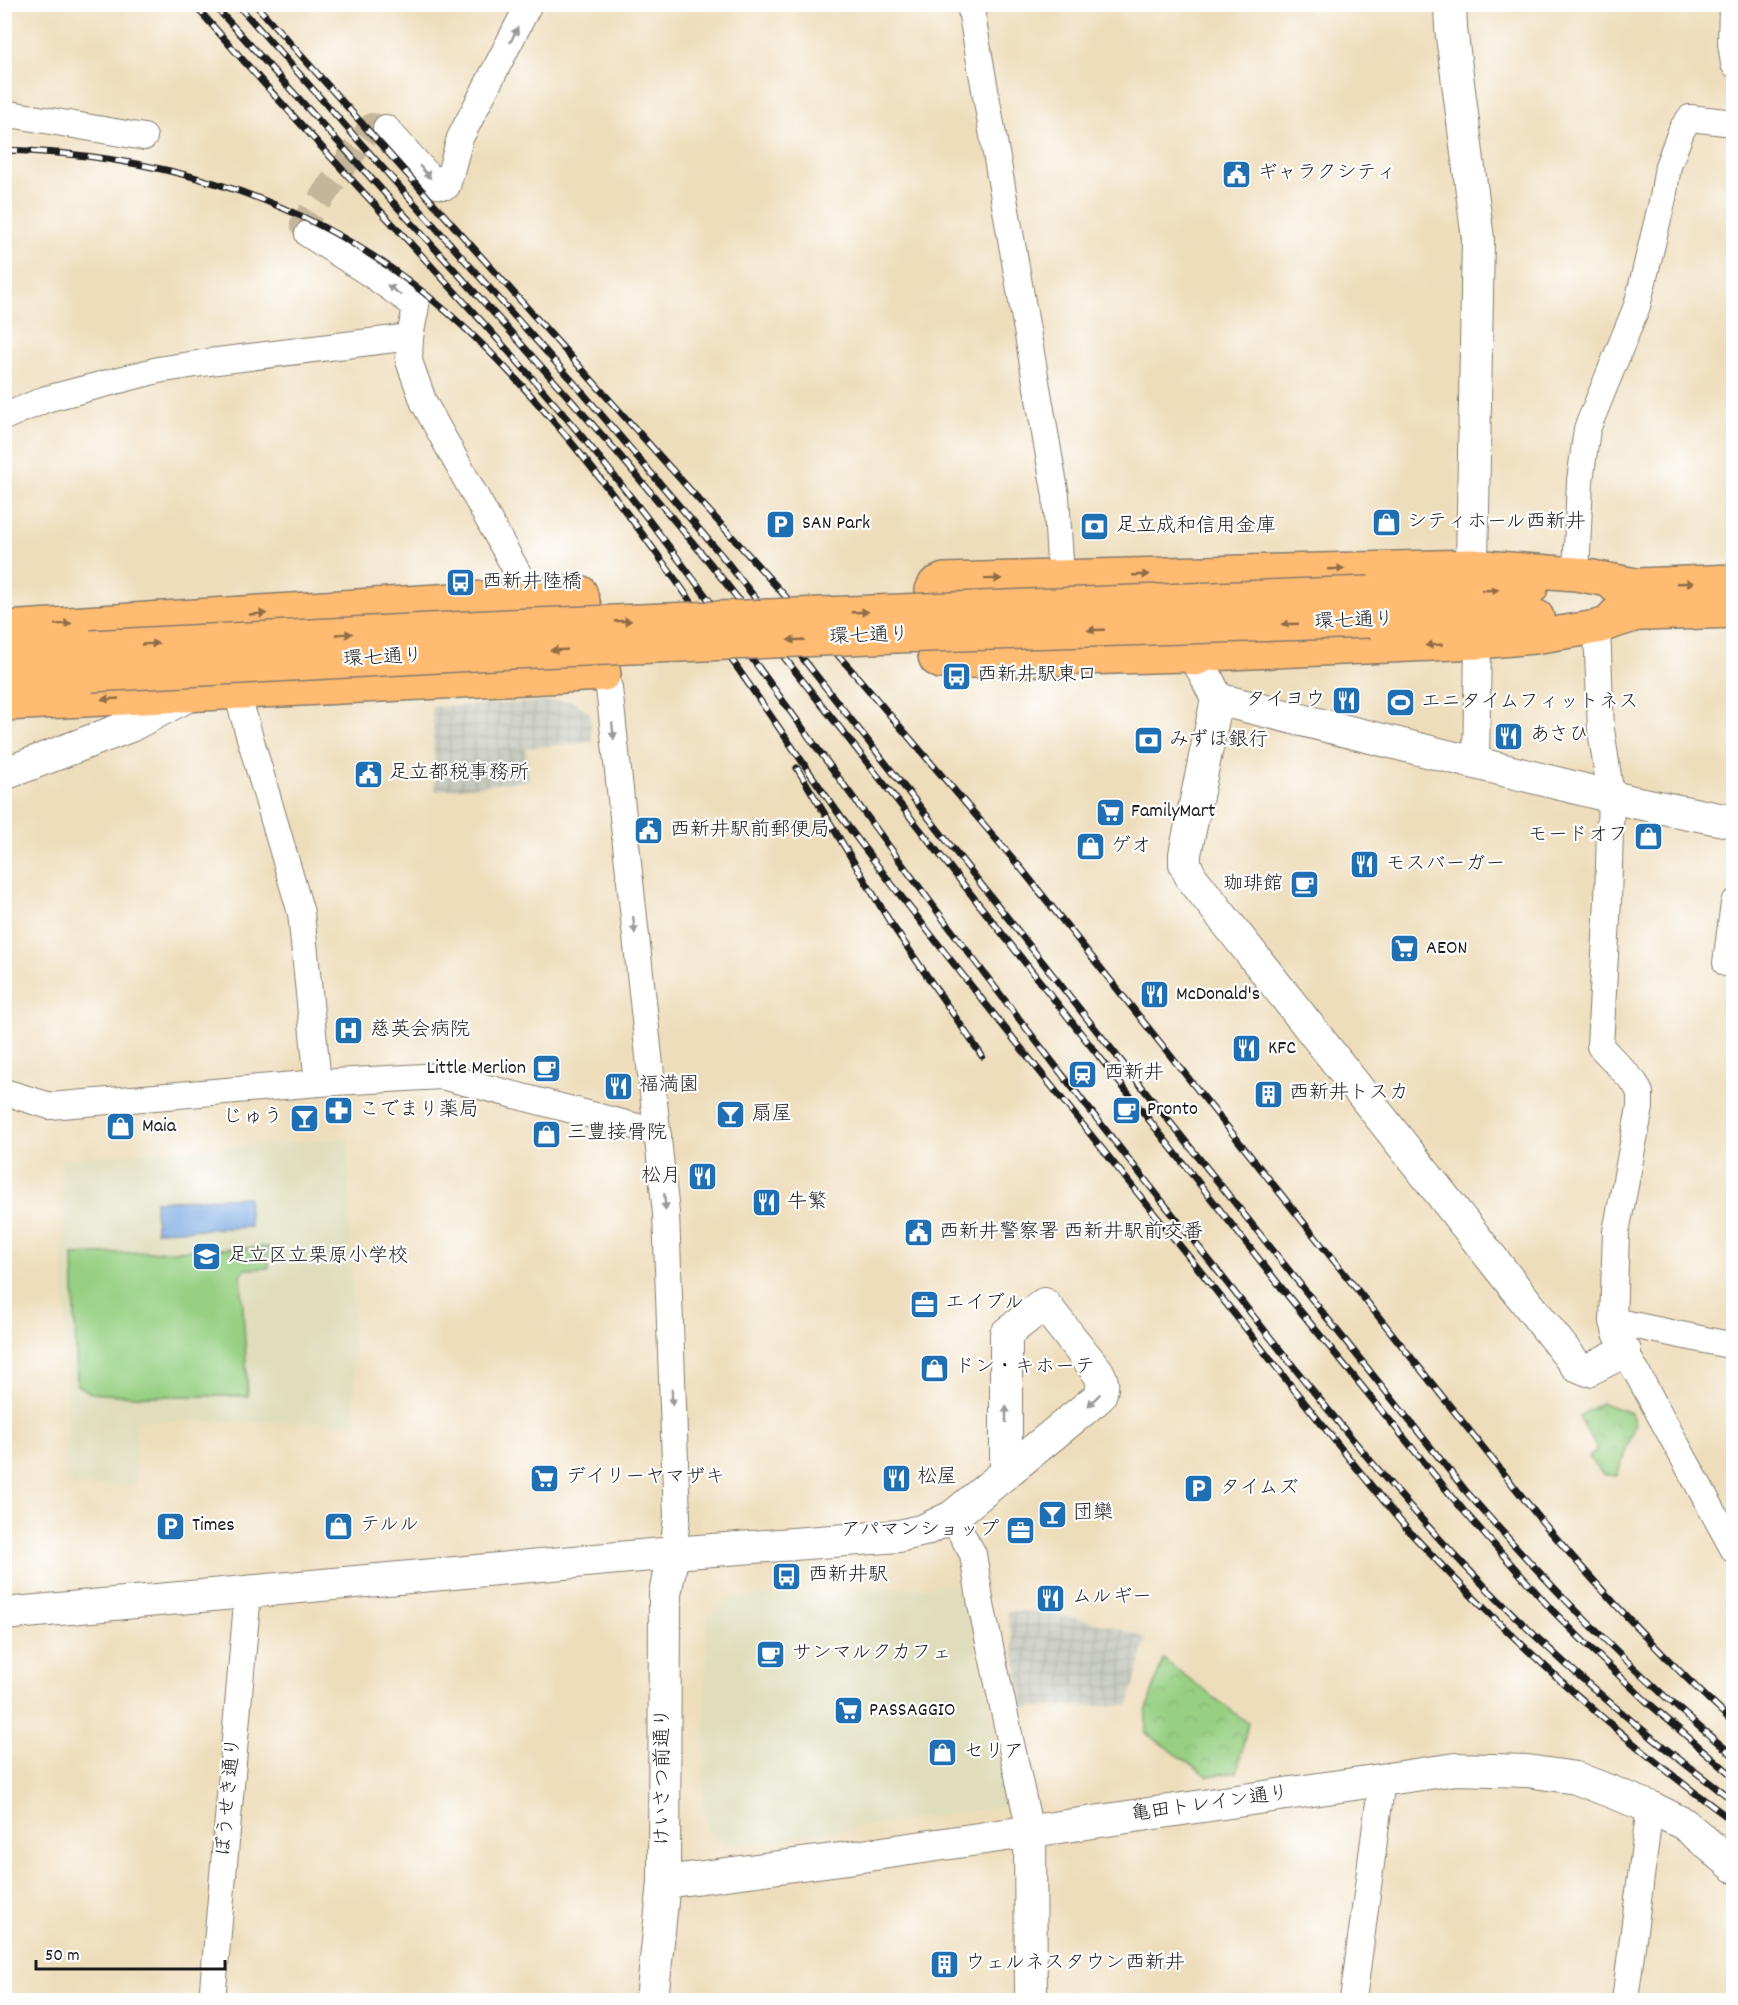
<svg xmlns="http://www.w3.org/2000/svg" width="1738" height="2005" font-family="Dekko,'Klee One',sans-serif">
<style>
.built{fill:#dfddbb}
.industrial{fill:url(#industrial-grid)}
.grass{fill:#97d083;stroke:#5a7650;stroke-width:1.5}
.park{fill:url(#park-crowns);stroke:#5a7650;stroke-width:1.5}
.water{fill:#77a7e1;stroke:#4a627e;stroke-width:1.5}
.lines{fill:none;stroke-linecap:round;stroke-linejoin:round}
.minor-tunnel{stroke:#c4b69b;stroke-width:26;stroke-dasharray:26 13;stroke-linecap:butt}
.minor-casing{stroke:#857c6c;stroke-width:28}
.tertiary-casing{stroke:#857c6c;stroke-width:34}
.primary-casing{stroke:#857c6c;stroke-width:36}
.minor{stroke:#fff;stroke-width:26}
.tertiary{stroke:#fff;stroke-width:32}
.primary{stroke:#ffbb71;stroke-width:33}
.rail-casing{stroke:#1c1c1c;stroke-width:7}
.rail{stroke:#fff;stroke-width:4.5;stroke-dasharray:14;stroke-linecap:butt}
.primary-bridge-casing{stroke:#857c6c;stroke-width:36;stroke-linecap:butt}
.primary-bridge{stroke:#ffbb71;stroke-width:33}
.oneway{fill:#999}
.oneway2{fill:#8e6c46}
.labels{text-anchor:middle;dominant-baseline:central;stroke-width:4.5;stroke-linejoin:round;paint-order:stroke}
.poi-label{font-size:20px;fill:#1c1c1c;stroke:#fff;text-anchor:start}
.street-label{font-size:20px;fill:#1c1c1c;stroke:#fff}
</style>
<defs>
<pattern id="industrial-grid" width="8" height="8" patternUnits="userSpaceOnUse" patternTransform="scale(1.5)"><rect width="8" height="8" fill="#c3c6b9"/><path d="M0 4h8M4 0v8" fill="none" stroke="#a7aa9e"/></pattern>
<pattern id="park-crowns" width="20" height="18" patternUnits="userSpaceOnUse" patternTransform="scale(1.5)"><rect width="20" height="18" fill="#97d083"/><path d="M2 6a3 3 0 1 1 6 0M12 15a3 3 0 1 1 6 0" fill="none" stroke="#82b271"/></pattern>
</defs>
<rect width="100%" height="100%" fill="#fff"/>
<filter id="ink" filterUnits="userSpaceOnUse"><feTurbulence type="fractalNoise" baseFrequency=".0167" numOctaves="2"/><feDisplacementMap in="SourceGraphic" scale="12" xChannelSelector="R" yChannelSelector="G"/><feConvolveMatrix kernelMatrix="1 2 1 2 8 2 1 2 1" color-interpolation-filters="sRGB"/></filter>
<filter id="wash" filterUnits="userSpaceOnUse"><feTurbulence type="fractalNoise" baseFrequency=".008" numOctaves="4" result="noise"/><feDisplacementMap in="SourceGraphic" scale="24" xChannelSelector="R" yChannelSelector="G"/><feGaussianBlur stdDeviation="1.35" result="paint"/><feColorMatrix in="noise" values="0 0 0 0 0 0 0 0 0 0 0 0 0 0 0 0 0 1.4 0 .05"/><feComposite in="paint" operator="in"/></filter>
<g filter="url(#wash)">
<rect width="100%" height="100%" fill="#edb"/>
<g class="built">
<polygon points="348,1138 355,1423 136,1421 137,1485 71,1487 65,1478 68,1413 61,1159"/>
<polygon points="954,1585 964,1593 1010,1805 734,1846 716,1840 706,1828 703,1808 707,1617 730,1598"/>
</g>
<g class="industrial">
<polygon points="573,701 590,713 592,742 526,748 529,780 435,791 432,707"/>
<polygon points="1007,1611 1037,1611 1100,1623 1139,1635 1146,1640 1129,1705 1024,1707"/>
</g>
<polygon class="grass" points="268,1247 269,1268 245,1269 241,1274 248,1396 133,1396 91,1393 77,1385 73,1255"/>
<g class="park">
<polygon points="1602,1403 1631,1413 1635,1424 1617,1475 1603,1475 1589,1457 1597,1449 1579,1416"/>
<polygon points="1163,1659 1248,1723 1237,1772 1208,1776 1146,1733 1146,1712"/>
</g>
<polygon class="water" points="248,1197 250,1227 156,1231 155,1201"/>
</g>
<g filter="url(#ink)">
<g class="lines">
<polyline class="minor-tunnel" points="308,234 303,224 372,126 386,128"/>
<defs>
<g id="minor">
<polyline points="970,4 1056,496 1062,594"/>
<polyline points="1732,4 1731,43 1734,64"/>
<polyline points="4,113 144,137"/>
<polyline points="386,128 437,185 447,186 460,138 529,4"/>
<polyline points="308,234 372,275 416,306 410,337 409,361 424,403 530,595"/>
<polyline points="4,417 46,399 158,370 209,362 410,337"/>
<polyline points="1576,574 1580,481 1587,429 1637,306 1663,198 1668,166 1682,129 1690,118 1734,123"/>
<polyline points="1597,627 1601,730 1611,796 1608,900 1600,1046 1635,1083 1640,1093 1640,1108 1616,1232 1613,1321 1616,1333 1625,1351 1734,1550"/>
<polyline points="604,674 609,688 666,1213 677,1517 673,1553"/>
<polyline points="237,693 301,913 318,1083"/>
<polyline points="1476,763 1478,642"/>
<polyline points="1726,963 1734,903"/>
<polyline points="4,1092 50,1106 318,1083 441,1076 638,1127 658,1135"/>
<polyline points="1613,1321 1734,1346"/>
<polyline points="952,1517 973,1554 981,1605 1030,1831"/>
<polyline points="212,2000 248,1592"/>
<polyline points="1353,2000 1382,1780"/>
<polyline points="1625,2000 1650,1807"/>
</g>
<g id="tertiary">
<polyline points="1450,4 1451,28 1478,239 1472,566"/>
<polyline points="1195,659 1203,670 1217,699 1185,854 1185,864 1191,877 1576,1365 1588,1370 1625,1351"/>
<polyline points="1217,699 1633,802 1734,822"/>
<polyline points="4,774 130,726 189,695"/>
<path d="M 4,1614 L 673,1553 L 899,1536 L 924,1530 L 952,1517 L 1099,1397 C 1104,1387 1103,1381 1098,1372 L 1044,1304 L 1006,1334 L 1006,1473"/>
<polyline points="1030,1831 1031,2000"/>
<polyline points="664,1882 848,1858 1456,1769 1527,1771 1576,1778 1650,1807 1684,1824 1734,1866"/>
<polyline points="652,2000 664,1882 665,1594 673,1553"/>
</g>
<g id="primary">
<polyline points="1636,585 1576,574 1472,566 944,580 935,584 932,590 935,656 936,659 941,662 1186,655 1195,659 1208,654 1478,642 1534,637 1597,627 1637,614"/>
<polyline points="1615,586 1734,581"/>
<polyline points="1369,593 1531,588"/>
<polyline points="1615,615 1734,611"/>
<polyline points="1370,621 1537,617"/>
<polyline points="4,628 580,592 604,674 4,704"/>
<polyline points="4,651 91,647"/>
<polyline points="4,681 92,675"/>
</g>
</defs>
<use href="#minor" class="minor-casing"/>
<use href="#tertiary" class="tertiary-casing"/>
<use href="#primary" class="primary-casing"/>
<use href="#minor" class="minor"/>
<use href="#tertiary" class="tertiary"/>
<use href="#primary" class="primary"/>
<defs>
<g id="rail">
<path d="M 194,4 C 344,180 511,339 651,523 C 743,643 829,767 920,888 C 1012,1012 1108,1134 1205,1255 C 1289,1361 1371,1468 1465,1566 C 1547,1652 1638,1730 1734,1801"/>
<polyline points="213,4 509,330 616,451 709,562 1288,1296 1463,1510 1551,1609 1585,1643 1645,1700 1734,1777"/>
<path d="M 237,4 L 582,392 L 722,556 L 1089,1021 L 1465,1490 C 1549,1586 1635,1675 1734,1756"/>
<path d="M 255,4 L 854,673 L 1020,867 L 1540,1519 C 1601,1591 1664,1659 1734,1723"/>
<path d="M 4,150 C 148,154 290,192 406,279 C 467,324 518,379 566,436 C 642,528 709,627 777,725 C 800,758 823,793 847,825 C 949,962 1058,1093 1164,1226 C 1246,1327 1324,1430 1407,1529 C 1507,1636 1616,1736 1734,1822"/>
<polyline points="797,768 890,922 982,1056"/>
</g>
</defs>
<use href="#rail" class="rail-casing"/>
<use href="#rail" class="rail"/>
<defs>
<g id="primary-bridge">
<polyline points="91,647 509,626 1369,593"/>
<polyline points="92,675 511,652 895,636 1370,621"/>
</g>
</defs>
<use href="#primary-bridge" class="primary-bridge-casing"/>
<use href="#primary-bridge" class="primary-bridge"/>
</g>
<defs><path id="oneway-solid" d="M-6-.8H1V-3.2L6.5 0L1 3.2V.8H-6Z" transform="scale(1.5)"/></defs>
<g class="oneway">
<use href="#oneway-solid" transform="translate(514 35) rotate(-63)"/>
<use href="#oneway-solid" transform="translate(425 172) rotate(49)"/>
<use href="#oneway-solid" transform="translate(394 290) rotate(-144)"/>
<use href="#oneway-solid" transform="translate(613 731) rotate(84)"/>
<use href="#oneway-solid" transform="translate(634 925) rotate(84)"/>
<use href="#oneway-solid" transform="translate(665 1202) rotate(85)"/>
<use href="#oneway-solid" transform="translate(672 1397) rotate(89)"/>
<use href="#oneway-solid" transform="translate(1094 1400) rotate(135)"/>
<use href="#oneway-solid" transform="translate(1006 1414) rotate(-90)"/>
</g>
<g class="oneway2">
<use href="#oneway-solid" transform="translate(1336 569) rotate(-2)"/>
<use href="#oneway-solid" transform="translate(1141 575) rotate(-2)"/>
<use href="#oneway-solid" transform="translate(993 579) rotate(-1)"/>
<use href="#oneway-solid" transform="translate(1685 583) rotate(-2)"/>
<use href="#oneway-solid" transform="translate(1490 590) rotate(-2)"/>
<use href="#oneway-solid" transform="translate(860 612) rotate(-2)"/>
<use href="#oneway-solid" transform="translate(258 614) rotate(-3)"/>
<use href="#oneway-solid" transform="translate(623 621) rotate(-2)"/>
<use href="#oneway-solid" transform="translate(63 624) rotate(-4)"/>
<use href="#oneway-solid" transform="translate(1290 624) rotate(178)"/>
<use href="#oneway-solid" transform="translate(1096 630) rotate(178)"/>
<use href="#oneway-solid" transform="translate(344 634) rotate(-3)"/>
<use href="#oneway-solid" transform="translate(796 640) rotate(178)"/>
<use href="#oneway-solid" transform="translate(150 644) rotate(-3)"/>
<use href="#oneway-solid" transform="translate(1434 645) rotate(177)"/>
<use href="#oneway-solid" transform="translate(559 650) rotate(178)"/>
<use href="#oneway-solid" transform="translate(110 699) rotate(177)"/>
</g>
</g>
<defs>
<symbol id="civic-square" viewBox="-11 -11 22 22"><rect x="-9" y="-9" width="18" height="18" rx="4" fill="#1f6fb2" stroke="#fff"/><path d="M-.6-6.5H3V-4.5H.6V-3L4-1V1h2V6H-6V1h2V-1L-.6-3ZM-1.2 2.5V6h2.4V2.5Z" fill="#fff"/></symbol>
<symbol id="shop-square" viewBox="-11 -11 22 22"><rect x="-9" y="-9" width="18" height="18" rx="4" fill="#1f6fb2" stroke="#fff"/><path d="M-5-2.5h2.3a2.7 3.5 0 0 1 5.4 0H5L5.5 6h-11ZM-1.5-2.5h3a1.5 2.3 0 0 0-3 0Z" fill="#fff"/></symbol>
<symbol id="parking-square" viewBox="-11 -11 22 22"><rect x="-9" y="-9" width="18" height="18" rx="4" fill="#1f6fb2" stroke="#fff"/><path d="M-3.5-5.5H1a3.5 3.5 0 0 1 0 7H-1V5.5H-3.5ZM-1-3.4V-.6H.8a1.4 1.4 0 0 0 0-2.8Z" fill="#fff"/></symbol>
<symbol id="bank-square" viewBox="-11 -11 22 22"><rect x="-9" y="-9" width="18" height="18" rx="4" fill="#1f6fb2" stroke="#fff"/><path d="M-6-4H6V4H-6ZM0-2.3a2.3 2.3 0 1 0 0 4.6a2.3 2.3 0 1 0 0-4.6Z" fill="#fff"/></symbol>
<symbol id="bus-square" viewBox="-11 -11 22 22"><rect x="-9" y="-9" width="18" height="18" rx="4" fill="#1f6fb2" stroke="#fff"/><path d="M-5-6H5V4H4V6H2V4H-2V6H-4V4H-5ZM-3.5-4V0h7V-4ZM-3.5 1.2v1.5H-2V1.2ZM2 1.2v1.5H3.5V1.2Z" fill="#fff"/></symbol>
<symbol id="restaurant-square" viewBox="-11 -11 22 22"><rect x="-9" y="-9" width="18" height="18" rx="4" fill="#1f6fb2" stroke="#fff"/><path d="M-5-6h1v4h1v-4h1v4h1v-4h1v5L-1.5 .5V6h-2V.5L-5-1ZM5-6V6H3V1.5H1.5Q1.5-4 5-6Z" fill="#fff"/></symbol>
<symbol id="stadium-square" viewBox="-11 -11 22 22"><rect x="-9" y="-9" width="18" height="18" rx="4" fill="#1f6fb2" stroke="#fff"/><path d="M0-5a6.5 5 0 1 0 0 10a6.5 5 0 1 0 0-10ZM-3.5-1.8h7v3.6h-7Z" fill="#fff"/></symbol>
<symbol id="supermarket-square" viewBox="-11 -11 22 22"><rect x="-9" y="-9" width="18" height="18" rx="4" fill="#1f6fb2" stroke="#fff"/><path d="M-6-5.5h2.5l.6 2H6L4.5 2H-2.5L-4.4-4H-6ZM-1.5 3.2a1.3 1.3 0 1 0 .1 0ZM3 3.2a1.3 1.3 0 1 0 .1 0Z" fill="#fff"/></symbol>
<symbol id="cafe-square" viewBox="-11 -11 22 22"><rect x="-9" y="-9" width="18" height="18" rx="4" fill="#1f6fb2" stroke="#fff"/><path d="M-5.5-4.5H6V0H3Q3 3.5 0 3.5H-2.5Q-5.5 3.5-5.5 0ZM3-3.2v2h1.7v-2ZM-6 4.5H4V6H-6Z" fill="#fff"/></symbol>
<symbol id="hospital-square" viewBox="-11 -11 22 22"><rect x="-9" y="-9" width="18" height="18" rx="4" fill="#1f6fb2" stroke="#fff"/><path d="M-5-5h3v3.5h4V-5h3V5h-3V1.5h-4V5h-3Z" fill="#fff"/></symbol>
<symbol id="station-square" viewBox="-11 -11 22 22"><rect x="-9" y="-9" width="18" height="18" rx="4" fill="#1f6fb2" stroke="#fff"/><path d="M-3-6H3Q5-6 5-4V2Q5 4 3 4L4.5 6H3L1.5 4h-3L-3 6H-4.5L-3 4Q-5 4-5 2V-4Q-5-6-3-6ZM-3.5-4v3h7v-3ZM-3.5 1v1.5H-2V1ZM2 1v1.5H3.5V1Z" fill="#fff"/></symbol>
<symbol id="building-square" viewBox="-11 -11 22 22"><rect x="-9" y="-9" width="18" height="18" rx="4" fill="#1f6fb2" stroke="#fff"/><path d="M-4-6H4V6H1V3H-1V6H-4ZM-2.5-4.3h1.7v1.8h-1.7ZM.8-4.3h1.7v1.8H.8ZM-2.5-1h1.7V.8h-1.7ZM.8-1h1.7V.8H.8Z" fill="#fff"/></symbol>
<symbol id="pharmacy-square" viewBox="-11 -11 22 22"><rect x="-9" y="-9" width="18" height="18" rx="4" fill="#1f6fb2" stroke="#fff"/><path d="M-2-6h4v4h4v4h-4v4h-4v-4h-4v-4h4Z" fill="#fff"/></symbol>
<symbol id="bar-square" viewBox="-11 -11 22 22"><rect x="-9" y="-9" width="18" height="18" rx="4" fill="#1f6fb2" stroke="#fff"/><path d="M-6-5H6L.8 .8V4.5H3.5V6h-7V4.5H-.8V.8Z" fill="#fff"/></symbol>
<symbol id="school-square" viewBox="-11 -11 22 22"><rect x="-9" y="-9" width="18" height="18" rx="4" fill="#1f6fb2" stroke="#fff"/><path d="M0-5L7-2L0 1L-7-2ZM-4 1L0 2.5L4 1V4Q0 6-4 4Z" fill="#fff"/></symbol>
<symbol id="office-square" viewBox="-11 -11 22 22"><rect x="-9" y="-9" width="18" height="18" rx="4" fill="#1f6fb2" stroke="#fff"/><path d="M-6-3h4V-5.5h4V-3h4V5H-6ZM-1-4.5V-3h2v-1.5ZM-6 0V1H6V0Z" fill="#fff"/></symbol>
</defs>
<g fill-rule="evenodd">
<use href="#civic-square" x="1220" y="158" width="33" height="33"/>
<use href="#shop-square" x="1370" y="506" width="33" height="33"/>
<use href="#parking-square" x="764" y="508" width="33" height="33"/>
<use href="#bank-square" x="1078" y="510" width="33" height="33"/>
<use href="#bus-square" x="444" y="566" width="33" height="33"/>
<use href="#bus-square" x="940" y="660" width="33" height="33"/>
<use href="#restaurant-square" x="1330" y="684" width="33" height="33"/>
<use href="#stadium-square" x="1384" y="686" width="33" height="33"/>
<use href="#restaurant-square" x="1492" y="720" width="33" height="33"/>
<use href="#bank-square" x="1132" y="724" width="33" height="33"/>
<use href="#civic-square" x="352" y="758" width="33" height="33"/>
<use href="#supermarket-square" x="1094" y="796" width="33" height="33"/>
<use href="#civic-square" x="632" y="814" width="33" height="33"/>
<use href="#shop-square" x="1632" y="820" width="33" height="33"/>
<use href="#shop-square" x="1074" y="830" width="33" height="33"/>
<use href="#restaurant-square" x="1348" y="848" width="33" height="33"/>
<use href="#cafe-square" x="1288" y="868" width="33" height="33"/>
<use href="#supermarket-square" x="1388" y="932" width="33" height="33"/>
<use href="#restaurant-square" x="1138" y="978" width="33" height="33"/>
<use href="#hospital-square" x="332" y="1014" width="33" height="33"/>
<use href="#restaurant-square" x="1230" y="1032" width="33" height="33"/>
<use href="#cafe-square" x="530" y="1052" width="33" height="33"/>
<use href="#station-square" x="1066" y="1058" width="33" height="33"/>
<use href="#restaurant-square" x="602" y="1070" width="33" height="33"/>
<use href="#building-square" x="1252" y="1078" width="33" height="33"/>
<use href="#cafe-square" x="1110" y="1094" width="33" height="33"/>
<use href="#pharmacy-square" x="322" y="1094" width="33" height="33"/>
<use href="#bar-square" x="714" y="1098" width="33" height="33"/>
<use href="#bar-square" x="288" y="1102" width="33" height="33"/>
<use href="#shop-square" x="104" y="1110" width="33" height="33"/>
<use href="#shop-square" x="530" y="1118" width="33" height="33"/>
<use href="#restaurant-square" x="686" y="1160" width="33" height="33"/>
<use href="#restaurant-square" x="750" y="1186" width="33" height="33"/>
<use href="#civic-square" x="902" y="1216" width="33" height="33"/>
<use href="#school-square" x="190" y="1240" width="33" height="33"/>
<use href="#office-square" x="908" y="1288" width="33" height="33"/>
<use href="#shop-square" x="918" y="1352" width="33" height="33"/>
<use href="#supermarket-square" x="528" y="1462" width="33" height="33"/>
<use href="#restaurant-square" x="880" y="1462" width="33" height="33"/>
<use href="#parking-square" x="1182" y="1472" width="33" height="33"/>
<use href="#bar-square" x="1036" y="1498" width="33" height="33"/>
<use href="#parking-square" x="154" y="1510" width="33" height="33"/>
<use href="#shop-square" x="322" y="1510" width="33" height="33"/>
<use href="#office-square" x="1004" y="1514" width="33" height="33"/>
<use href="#bus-square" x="770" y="1560" width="33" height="33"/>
<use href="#restaurant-square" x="1034" y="1582" width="33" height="33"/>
<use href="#cafe-square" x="754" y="1638" width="33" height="33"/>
<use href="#supermarket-square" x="832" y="1694" width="33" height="33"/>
<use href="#shop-square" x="926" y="1736" width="33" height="33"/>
<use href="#building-square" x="928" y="1948" width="33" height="33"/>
</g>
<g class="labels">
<g class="poi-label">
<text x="1257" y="174">ギャラクシティ</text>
<text x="1407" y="523">シティホール西新井</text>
<text x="802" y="524">SAN Park</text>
<text x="1116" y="527">足立成和信用金庫</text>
<text x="482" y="583">西新井陸橋</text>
<text x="977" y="676">西新井駅東口</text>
<text x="1325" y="701" text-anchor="end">タイヨウ</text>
<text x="1421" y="703">エニタイムフィットネス</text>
<text x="1530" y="736">あさひ</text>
<text x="1169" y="741">みずほ銀行</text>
<text x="389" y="774">足立都税事務所</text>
<text x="1131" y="812">FamilyMart</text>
<text x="670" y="831">西新井駅前郵便局</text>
<text x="1628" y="836" text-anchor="end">モードオフ</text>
<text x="1111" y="847">ゲオ</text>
<text x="1386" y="865">モスバーガー</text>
<text x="1283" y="885" text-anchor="end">珈琲館</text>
<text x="1426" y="949">AEON</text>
<text x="1176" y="995">McDonald's</text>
<text x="370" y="1031">慈英会病院</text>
<text x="1268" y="1049">KFC</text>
<text x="526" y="1069" text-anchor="end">Little Merlion</text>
<text x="1104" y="1074">西新井</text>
<text x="639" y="1086">福満園</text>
<text x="1289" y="1094">西新井トスカ</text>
<text x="1147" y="1110">Pronto</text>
<text x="359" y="1111">こでまり薬局</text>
<text x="752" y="1115">扇屋</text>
<text x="283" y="1118" text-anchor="end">じゅう</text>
<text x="142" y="1127">Maia</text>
<text x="567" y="1134">三豊接骨院</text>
<text x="681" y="1177" text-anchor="end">松月</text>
<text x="787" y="1203">牛繁</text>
<text x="939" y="1233">西新井警察署 西新井駅前交番</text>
<text x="228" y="1257">足立区立栗原小学校</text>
<text x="945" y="1304">エイブル</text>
<text x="955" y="1368">ドン・キホーテ</text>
<text x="566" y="1478">デイリーヤマザキ</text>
<text x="917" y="1478">松屋</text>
<text x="1220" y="1489">タイムズ</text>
<text x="1073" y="1514">団欒</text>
<text x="192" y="1526">Times</text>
<text x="360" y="1526">テルル</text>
<text x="999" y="1531" text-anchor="end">アパマンショップ</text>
<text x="808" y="1576">西新井駅</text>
<text x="1072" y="1598">ムルギー</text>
<text x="792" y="1654">サンマルクカフェ</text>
<text x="869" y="1711">PASSAGGIO</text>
<text x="964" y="1753">セリア</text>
<text x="965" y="1964">ウェルネスタウン西新井</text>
</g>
<g class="street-label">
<text transform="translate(1354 622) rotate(-2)">環七通り</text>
<text transform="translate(869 637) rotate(-2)">環七通り</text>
<text transform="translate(383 659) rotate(-3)">環七通り</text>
<text transform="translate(664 1777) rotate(-90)">けいさつ前通り</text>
<text transform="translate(230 1797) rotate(-85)">ぼうせき通り</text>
<text transform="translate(1210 1805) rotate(-8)">亀田トレイン通り</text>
</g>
</g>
<rect width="1738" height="2005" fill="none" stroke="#fff" stroke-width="24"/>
<path d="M36 1960v9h189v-9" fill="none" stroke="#1c1c1c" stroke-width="3"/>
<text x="45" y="1960" font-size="18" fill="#1c1c1c" stroke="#ffffff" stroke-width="4.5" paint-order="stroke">50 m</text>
</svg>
